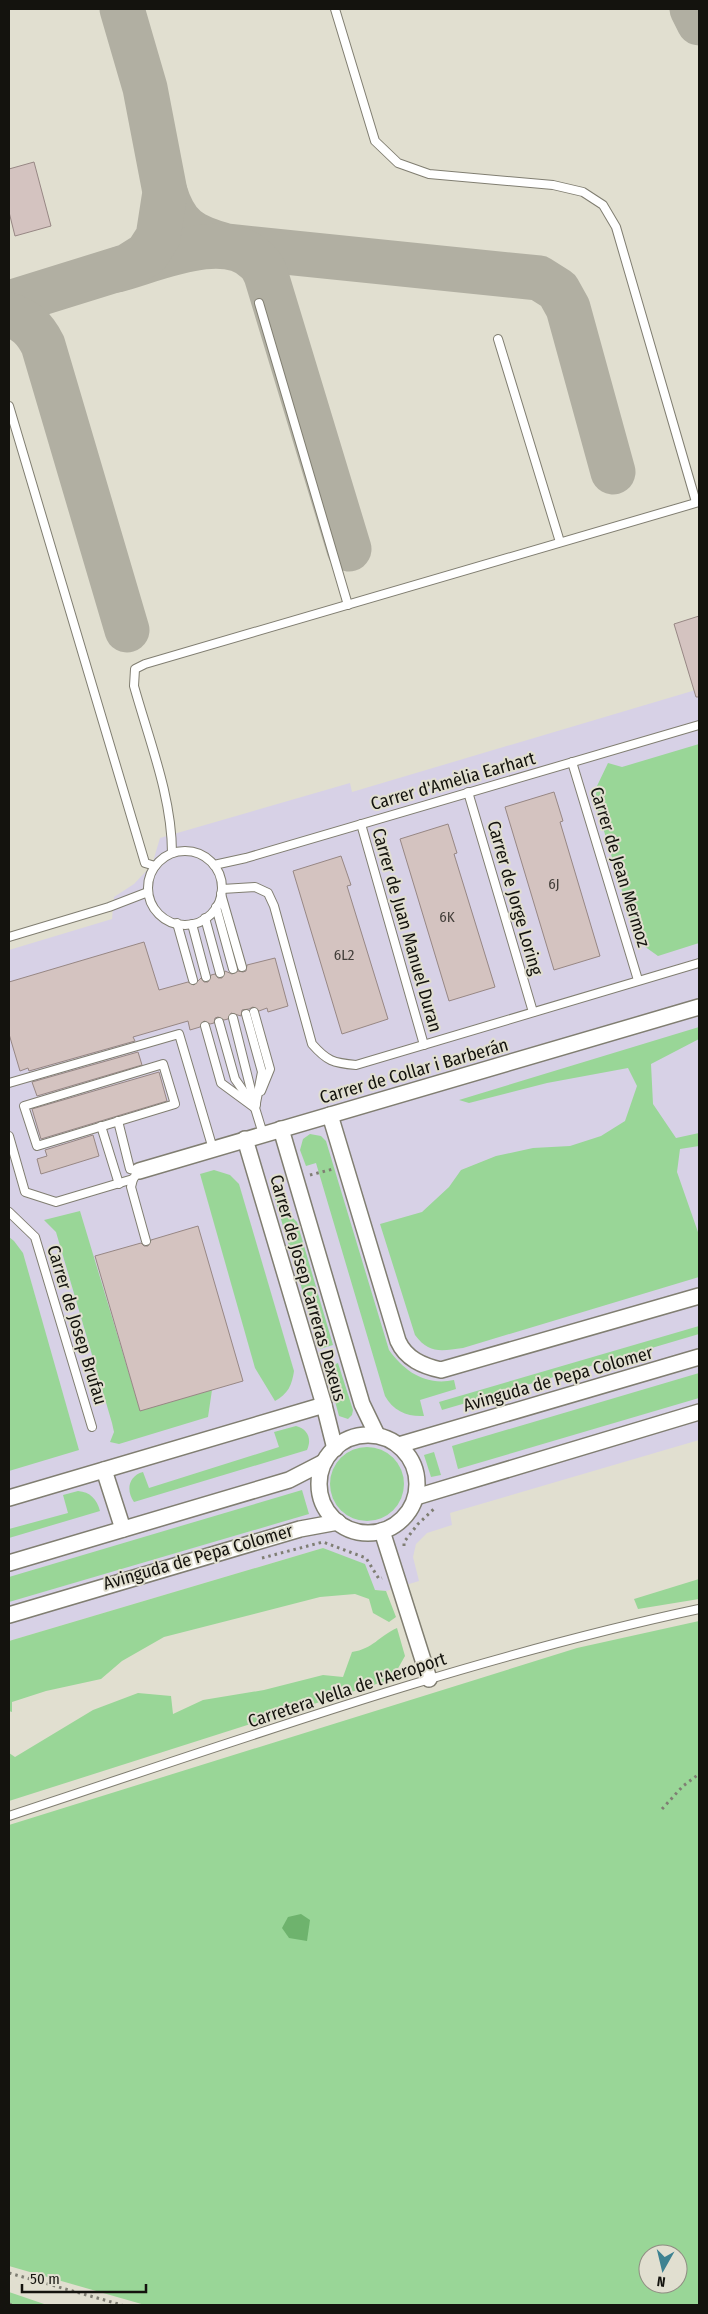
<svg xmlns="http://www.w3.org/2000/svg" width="708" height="2314" font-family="'Fira Sans Condensed',sans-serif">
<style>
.commercial{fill:#d7d1e6}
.green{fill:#99d697;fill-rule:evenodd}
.forest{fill:#6eb36d}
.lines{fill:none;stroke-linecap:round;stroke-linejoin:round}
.taxiway{stroke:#b1afa2;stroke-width:45}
.building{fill:#d4c3c0;stroke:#978784}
.service-casing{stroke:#807e71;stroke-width:10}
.minor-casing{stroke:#807e71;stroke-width:18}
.path{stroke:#7f7e73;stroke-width:3;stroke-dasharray:2.5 4;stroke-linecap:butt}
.service{stroke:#fff;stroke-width:8}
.minor{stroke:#fff;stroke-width:15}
.labels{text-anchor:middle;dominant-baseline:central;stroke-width:4;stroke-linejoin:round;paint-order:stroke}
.number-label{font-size:15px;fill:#443f3a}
.street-label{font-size:18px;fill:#14130e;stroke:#e1dfd0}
</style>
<rect width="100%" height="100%" fill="#e1dfd0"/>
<polygon class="commercial" points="699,689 699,1440 450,1513 452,1525 427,1533 416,1544 413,1557 419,1581 386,1591 375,1590 323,1548 9,1641 9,950 112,919 114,897 134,884 152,865 160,838 350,783 352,792"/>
<g class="green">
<polygon points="699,744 699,943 658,956 637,941 595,801 597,786 608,763 622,767"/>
<path d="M 699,1027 L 699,1039 L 651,1064 L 653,1104 L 676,1138 L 699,1133 L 699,1146 L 680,1149 L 677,1172 L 699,1235 L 699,1277 L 463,1348 C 441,1351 429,1354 415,1335 L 380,1224 L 422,1212 L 449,1187 L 461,1170 L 496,1156 L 533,1148 L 570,1146 L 601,1136 L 625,1121 L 637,1086 L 628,1068 L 547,1083 L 469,1103 L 459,1100 Z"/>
<path d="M 310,1134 L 321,1136 L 326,1141 L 389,1350 C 405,1372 426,1386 454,1380 L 456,1389 L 420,1400 L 424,1416 C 408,1417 393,1411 385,1396 L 316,1163 L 306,1166 L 300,1150 L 303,1139 Z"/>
<path d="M 214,1170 L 230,1175 L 239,1184 L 294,1371 C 292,1385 288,1394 275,1401 L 255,1368 L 200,1174 Z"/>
<polygon points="281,1194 286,1211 297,1222 333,1345 320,1349 274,1196"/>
<polygon points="80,1211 140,1410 212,1390 208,1417 119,1444 110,1442 114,1432 112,1423 56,1232 44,1220"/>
<polygon points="9,1237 14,1241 23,1253 79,1450 9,1471"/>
<polygon points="699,1326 699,1334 442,1410 439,1402"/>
<polygon points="338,1363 353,1410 352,1415 348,1419 339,1416 326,1368"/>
<polygon points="699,1373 699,1398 458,1469 452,1446"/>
<path d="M 296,1426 C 308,1429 312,1439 307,1450 L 134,1502 C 126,1491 128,1476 143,1472 L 149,1488 L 279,1447 L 274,1432 Z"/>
<circle cx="367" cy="1484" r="37"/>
<polygon points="434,1452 441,1475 431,1477 424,1455"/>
<polygon points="302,1490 309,1514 9,1602 9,1577"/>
<path d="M 78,1491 C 90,1492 97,1499 100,1511 L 9,1538 L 9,1529 L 68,1513 L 63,1495 Z"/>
<polygon points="323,1548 365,1564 375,1590 386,1591 396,1617 389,1622 373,1613 369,1599 355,1594 320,1597 164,1637 122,1661 101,1679 46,1691 12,1702 12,1712 9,1711 9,1641"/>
<polygon points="699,1579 699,1599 638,1609 634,1599"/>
<path d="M 699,1621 L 699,2305 L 145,2305 L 9,2266 L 9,1825 L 577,1648 ZM 648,2254 L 678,2254 L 678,2284 L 648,2284 Z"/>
<path d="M 397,1628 L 405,1656 L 392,1679 L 9,1801 L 9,1753 L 15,1757 L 93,1710 L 138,1693 L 171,1696 L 173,1714 L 203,1700 L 264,1690 L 323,1675 L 343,1677 L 352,1652 C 373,1649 379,1636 397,1628 Z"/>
<polygon points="9,2292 47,2305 9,2305"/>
</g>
<polygon class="forest" points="301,1914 310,1920 307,1941 289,1938 282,1928 288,1917"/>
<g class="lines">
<g class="taxiway">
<polyline points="692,9 699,23"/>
<path d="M 165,192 C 176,228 191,236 226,246 L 539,278 L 558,290 L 568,308 L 613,472"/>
<path d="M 117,270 C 155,260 226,227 258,262 C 262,265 264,271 266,275 L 349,549"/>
<polyline points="9,303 128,266 147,254 158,237 165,192 145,88 122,9"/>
<path d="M 9,315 C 26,320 35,329 43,345 L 127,630"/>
</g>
</g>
<g class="building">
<polygon points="34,162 51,226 15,236 9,212 9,169"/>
<polygon points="699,616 699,697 696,697 674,624"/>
<polygon points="554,792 563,821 560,822 600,956 554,970 505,807"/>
<polygon points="448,824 457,853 454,854 495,987 449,1001 400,839"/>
<polygon points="341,856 351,885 347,886 388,1019 342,1034 293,871"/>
<polygon points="144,942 159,990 188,982 194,985 201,978 204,982 208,982 211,975 215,974 218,978 222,978 225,971 232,974 238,971 243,972 246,971 247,965 275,958 288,1006 268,1012 267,1008 259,1011 253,1007 249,1009 242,1010 241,1016 231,1013 228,1019 224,1020 218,1017 215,1018 214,1023 210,1024 204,1021 200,1027 190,1030 188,1021 133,1037 135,1041 29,1071 28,1068 20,1071 9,1034 9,982"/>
<polygon points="138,1052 142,1065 37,1096 32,1082"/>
<polygon points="159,1072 167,1101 41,1139 32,1109"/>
<polygon points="93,1135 99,1156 41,1174 37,1159 47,1156 45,1150"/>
<polygon points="198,1226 243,1381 140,1411 95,1256 141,1243 144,1246 148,1246 151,1240"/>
</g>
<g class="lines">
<defs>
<g id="service">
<polyline points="335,9 375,141 398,163 429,174 553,185 583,192 603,205 616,227 696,502"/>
<polyline points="259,303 348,605"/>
<polyline points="498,339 560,542"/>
<polyline points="9,406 145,863 155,866"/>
<polyline points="572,762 638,980"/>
<polyline points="468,792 533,1012"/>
<polyline points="361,824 424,1045"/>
<circle cx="185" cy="888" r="37"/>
<path d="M 172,853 C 172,797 149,740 134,686 L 135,669 L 145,664 L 699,502"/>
<polyline points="214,865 246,858 699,725"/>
<path d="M 222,889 L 255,887 L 268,893 L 274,906 L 312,1044 C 327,1061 333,1063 356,1065 L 699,963"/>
<polyline points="221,894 242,967"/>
<polyline points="216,907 233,969"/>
<polyline points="205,918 220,973"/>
<polyline points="177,923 193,980"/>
<polyline points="192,924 206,977"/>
<polyline points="9,937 109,907 148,892"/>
<polyline points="254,1012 270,1069 261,1091"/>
<polyline points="233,1018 254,1102"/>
<polyline points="219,1022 235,1079 251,1102"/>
<polyline points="205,1026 221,1083 255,1108 262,1072 246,1014"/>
<polygon points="163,1064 175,1104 37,1146 24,1106"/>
<polyline points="9,1083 179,1034 213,1149"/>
<polyline points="256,1104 255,1108 263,1134"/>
<polyline points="101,1126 119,1184"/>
<polyline points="9,1136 25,1192 56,1202 133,1179 139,1171 130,1169 118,1121"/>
<polyline points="133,1179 131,1187 146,1241"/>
<polyline points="9,1212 35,1237 92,1427"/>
<path d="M 9,1816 C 237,1741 464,1659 699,1609"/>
</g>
<g id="minor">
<path d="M 330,1115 L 398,1341 C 406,1359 423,1366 441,1370 L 699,1296"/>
<polyline points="281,1129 362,1404 377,1435"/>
<polyline points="245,1139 324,1405 335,1449"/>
<polyline points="139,1171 699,1007"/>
<circle cx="368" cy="1484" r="49"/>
<polyline points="399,1445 699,1357"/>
<polyline points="104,1470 123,1529"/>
<polyline points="416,1497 699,1412"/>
<polyline points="9,1498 324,1405"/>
<polyline points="382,1531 429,1679"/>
<polyline points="9,1563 289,1480 324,1462"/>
<polyline points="9,1615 300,1529 338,1522"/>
</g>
</defs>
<use href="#service" class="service-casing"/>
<use href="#minor" class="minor-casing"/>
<g class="path">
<polyline points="310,1175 333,1169"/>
<polyline points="404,1546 404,1542 418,1524 436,1507"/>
<polyline points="262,1558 323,1542 366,1558 379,1579 382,1578"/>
<polyline points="662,1809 683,1786 699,1774"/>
<polyline points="9,2273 122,2305"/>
<polyline points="9,2304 12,2305"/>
</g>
<use href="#service" class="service"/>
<use href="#minor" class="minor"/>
</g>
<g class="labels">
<g class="number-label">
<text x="554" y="884">6J</text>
<text x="447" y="917">6K</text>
<text x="344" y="955">6L2</text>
</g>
<g class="street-label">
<text transform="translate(453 781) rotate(-16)">Carrer d'Amèlia Earhart</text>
<text transform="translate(620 867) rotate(73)">Carrer de Jean Mermoz</text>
<text transform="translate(515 898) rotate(74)">Carrer de Jorge Loring</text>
<text transform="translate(407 930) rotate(74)">Carrer de Juan Manuel Duran</text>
<text transform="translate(414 1071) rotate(-16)">Carrer de Collar i Barberán</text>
<text transform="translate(308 1288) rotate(74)">Carrer de Josep Carreras Dexeus</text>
<text transform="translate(77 1325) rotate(73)">Carrer de Josep Brufau</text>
<text transform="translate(558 1379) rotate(-16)">Avinguda de Pepa Colomer</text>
<text transform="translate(198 1557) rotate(-16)">Avinguda de Pepa Colomer</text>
<text transform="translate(347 1690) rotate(-18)">Carretera Vella de l'Aeroport</text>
</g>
</g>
<rect width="708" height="2314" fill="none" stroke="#14130e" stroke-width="20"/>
<g transform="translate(663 2269) rotate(188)"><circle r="24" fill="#e1dfd0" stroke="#8f8d82"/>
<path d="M0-4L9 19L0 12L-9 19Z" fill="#3e8291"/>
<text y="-8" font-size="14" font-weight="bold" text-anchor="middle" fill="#14130e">N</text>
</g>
<path d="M22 2284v8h124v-8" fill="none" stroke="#14130e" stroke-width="2.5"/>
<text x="30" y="2284" font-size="15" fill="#14130e" stroke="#e1dfd0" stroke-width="4" paint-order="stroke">50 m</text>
</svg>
